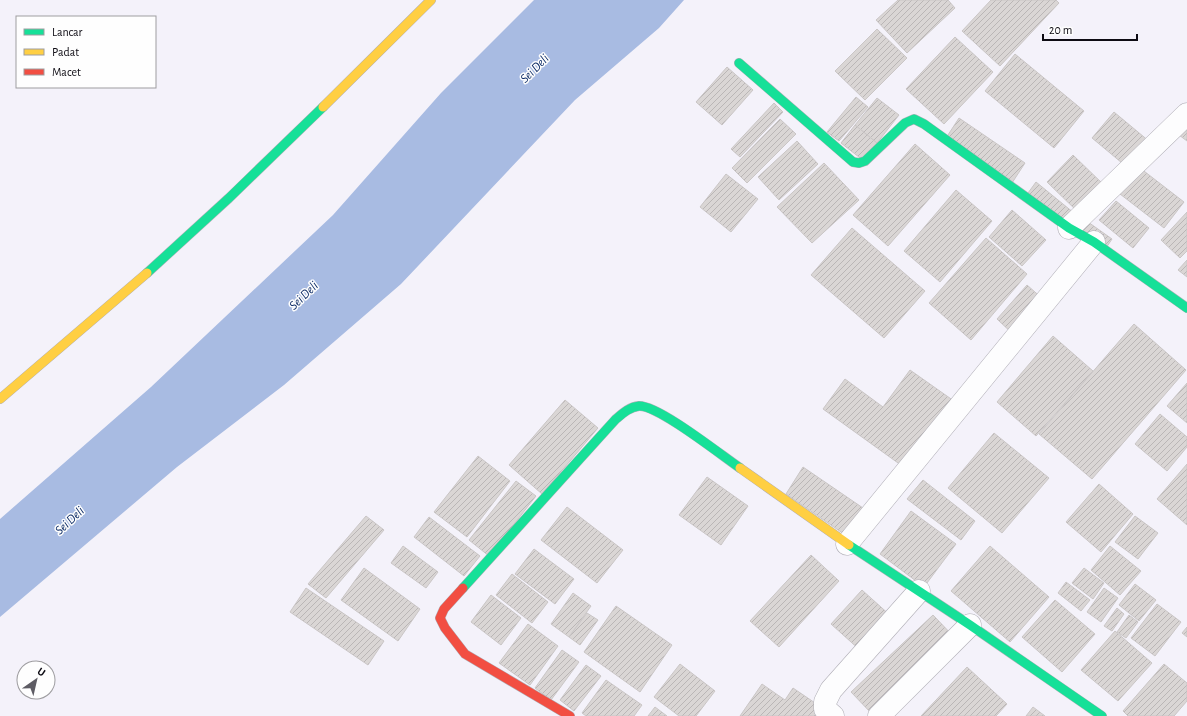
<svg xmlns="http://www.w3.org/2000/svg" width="1187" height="716" font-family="'Alegreya Sans',sans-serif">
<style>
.water{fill:#a8bbe2}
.building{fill:url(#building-hatch);stroke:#cac6c6}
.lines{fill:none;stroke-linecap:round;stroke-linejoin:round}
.street-casing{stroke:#b0aeb6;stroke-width:23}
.fast-casing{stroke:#b0aeb6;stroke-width:10}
.slow-casing{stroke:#b0aeb6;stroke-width:10}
.jam-casing{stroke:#b0aeb6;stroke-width:10}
.street{stroke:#fdfdfe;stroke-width:22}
.fast{stroke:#16e098;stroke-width:9}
.slow{stroke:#ffcf43;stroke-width:9}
.jam{stroke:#f24e42;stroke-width:9}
.labels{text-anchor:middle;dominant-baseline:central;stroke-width:3;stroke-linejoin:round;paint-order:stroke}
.water-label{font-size:13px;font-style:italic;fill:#0b2a65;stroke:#fefefe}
</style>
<defs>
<pattern id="building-hatch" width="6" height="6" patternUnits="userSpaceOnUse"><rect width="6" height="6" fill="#dad6d5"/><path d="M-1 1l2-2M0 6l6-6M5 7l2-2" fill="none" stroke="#bab6b6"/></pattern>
</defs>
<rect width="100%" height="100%" fill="#f4f2fa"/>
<polygon class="water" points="534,0 684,0 659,28 575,100 401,284 284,385 177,467 0,617 0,519 151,387 333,215 441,93"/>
<g class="building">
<polygon points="898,0 948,0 955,8 907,53 876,20"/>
<polygon points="991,0 1056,0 1059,3 1000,66 962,31"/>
<polygon points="877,29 907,58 865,100 835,71"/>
<polygon points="955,37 993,72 944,124 906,89"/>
<polygon points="1015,54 1084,111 1054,148 985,91"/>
<polygon points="727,67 753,90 722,125 696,102"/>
<polygon points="856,97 868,107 839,141 827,132"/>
<polygon points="877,98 899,115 877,143 855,125"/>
<polygon points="774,103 783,112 740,157 731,149"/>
<polygon points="1114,112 1150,142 1128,168 1092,138"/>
<polygon points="959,118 1025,163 1012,183 946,138"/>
<polygon points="780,119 796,134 747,183 732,168"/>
<polygon points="1187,124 1187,141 1179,135"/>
<polygon points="855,125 877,143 864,161 841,143"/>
<polygon points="797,141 818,164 779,200 758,177"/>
<polygon points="915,144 950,175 888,246 853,215"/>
<polygon points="1073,155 1105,186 1079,213 1047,182"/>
<polygon points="824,163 859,200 812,243 777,207"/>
<polygon points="1140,168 1184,202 1164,228 1120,194"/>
<polygon points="726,174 758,199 731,232 700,207"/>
<polygon points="1036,182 1074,213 1065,223 1028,193"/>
<polygon points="956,190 992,221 940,282 904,251"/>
<polygon points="1116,201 1149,228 1133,248 1099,220"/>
<polygon points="1012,210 1046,240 1022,266 989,237"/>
<polygon points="1187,212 1187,251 1180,258 1161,240"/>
<polygon points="1088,222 1112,239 1106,248 1082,230"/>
<polygon points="852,228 925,291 884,338 811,275"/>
<polygon points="986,238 1027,274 971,340 929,303"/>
<polygon points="1187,260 1187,277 1178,270"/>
<polygon points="1027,285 1044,300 1014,335 997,319"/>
<polygon points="1134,324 1186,370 1092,479 1039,434"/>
<polygon points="1053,336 1093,371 1036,436 997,402"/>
<polygon points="910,370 954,401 905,468 823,409 845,379 883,407"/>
<polygon points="1187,383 1187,423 1167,406"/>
<polygon points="565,400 598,428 542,494 509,465"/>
<polygon points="1160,414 1187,437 1187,447 1167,471 1135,444"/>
<polygon points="994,433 1049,478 1002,533 948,488"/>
<polygon points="478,456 510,481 467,537 434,512"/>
<polygon points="1187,464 1187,525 1157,499"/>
<polygon points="803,467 863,508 844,534 786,494"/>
<polygon points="707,477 748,506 721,545 679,515"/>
<polygon points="923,480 975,521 961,540 907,499"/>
<polygon points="516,481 536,496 489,556 469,540"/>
<polygon points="1099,484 1133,514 1101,552 1066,522"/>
<polygon points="567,507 623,550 597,583 541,540"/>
<polygon points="911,511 956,544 924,587 880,554"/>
<polygon points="366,516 384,530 326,598 308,584"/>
<polygon points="1135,516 1158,533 1138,559 1115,542"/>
<polygon points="429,517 480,556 464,576 414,537"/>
<polygon points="403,546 438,572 426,588 391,563"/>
<polygon points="990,546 1049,597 1010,642 951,591"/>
<polygon points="1110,546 1141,571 1120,595 1091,570"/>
<polygon points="534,549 574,579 555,604 515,574"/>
<polygon points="811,555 839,581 779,647 750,621"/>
<polygon points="364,568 420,609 398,641 341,600"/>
<polygon points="1084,568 1104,583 1093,599 1072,583"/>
<polygon points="512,574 548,602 532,623 496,595"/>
<polygon points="1066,582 1090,600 1081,611 1058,593"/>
<polygon points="1135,584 1156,600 1139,621 1119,605"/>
<polygon points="306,588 384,641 368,665 290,612"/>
<polygon points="1104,588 1118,598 1101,622 1087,612"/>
<polygon points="862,590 892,617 861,651 831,624"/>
<polygon points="573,593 591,606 569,637 551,624"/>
<polygon points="491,595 521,618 501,645 471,622"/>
<polygon points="1055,600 1095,634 1062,672 1022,637"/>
<polygon points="1157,604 1181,622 1155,656 1131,638"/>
<polygon points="616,606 672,645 640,692 584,652"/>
<polygon points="1117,608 1124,614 1112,631 1104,626"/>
<polygon points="587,613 598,620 580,645 569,637"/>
<polygon points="933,615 955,638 873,715 851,692"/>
<polygon points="1129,615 1138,622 1126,638 1117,632"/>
<polygon points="528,624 558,646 530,685 499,663"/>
<polygon points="1187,627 1187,637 1182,633"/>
<polygon points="1115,631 1152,663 1118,701 1081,670"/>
<polygon points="562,650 579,662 551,700 535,688"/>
<polygon points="680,664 715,691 696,716 679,716 654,697"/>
<polygon points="1164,664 1187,683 1187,701 1174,716 1128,716 1123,711"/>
<polygon points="586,665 601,676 574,711 560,700"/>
<polygon points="967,667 1007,704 996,716 921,716"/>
<polygon points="606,680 642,705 634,716 586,716 582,713"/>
<polygon points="762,684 785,700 793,688 821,707 815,716 740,716"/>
<polygon points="655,707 667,716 648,716"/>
<polygon points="1033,707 1045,716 1026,716"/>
</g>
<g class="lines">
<defs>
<g id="street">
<polyline points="1069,228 1187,114"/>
<polyline points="847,544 1094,242"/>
<polyline points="833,716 825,709 825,702 831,690 919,591"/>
<polyline points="879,716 970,625"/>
</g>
<g id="fast">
<polyline points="739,63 853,162 859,163 865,161 905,123 914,119 924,124 1069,228 1094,242 1187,308"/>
<polyline points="147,273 229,198 323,107"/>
<polyline points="849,545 970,625 1102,716"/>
<path d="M 463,588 L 615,420 C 622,414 629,407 639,406 C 658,405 721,455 740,468"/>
</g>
<g id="slow">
<polyline points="323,107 431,0"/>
<polyline points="0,399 147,273"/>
<polyline points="740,468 849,545"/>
</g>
<polyline id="jam" points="463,588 444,609 440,618 445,628 465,654 570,716"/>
</defs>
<use href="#street" class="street-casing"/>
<use href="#fast" class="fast-casing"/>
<use href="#slow" class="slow-casing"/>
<use href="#jam" class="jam-casing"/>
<use href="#street" class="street"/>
<use href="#fast" class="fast"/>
<use href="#slow" class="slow"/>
<use href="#jam" class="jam"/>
</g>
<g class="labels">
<g class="water-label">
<text transform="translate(535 69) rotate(-45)">Sei Deli</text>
<text transform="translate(304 296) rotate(-44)">Sei Deli</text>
<text transform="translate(70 521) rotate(-43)">Sei Deli</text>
</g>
</g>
<rect x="16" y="16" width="140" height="72" fill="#fefefe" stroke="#9e9da0"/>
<rect x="24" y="29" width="20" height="6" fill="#16e098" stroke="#9e9da0"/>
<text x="52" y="36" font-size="12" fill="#0d0b13">Lancar</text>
<rect x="24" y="49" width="20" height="6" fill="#ffcf43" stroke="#9e9da0"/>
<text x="52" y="56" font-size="12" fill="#0d0b13">Padat</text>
<rect x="24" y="69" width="20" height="6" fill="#f24e42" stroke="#9e9da0"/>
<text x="52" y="76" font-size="12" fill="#0d0b13">Macet</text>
<g transform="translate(36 680) rotate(34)"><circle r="19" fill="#fefefe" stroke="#9e9da0"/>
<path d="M0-3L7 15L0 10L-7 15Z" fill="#5e5c64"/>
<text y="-6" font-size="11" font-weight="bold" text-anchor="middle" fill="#0d0b13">U</text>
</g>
<path d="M1043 34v6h94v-6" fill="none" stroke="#0d0b13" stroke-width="2"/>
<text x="1049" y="34" font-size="12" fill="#0d0b13" stroke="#fefefe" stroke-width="3" paint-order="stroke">20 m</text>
</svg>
